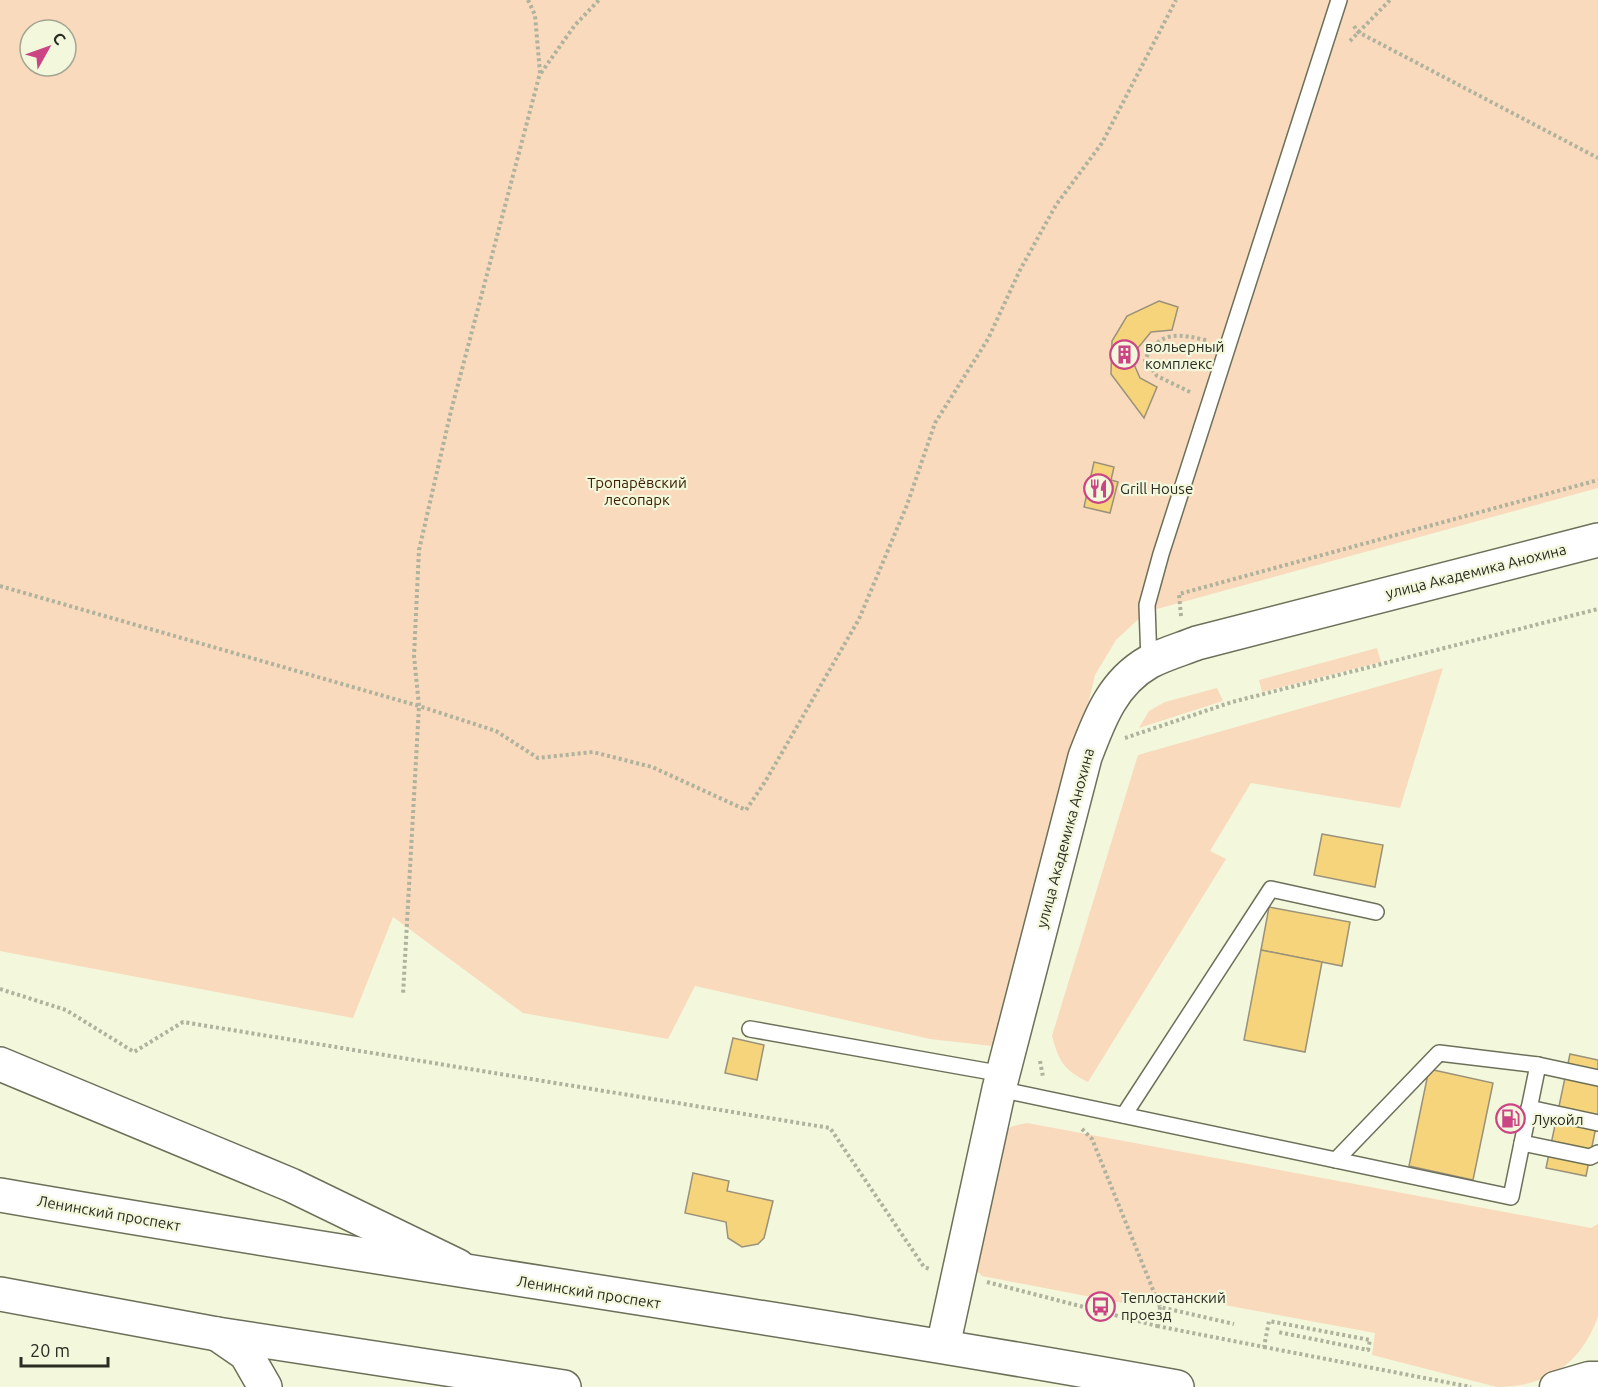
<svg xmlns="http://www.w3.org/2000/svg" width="1598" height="1387" font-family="Ubuntu,sans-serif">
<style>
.green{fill:#f9dabd;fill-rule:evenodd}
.building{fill:#f5d47b;stroke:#9a927a;stroke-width:1.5}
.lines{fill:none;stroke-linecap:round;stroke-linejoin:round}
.lane-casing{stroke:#6d7059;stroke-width:18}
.street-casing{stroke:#6d7059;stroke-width:33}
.secondary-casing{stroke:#6d7059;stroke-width:36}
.primary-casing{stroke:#6d7059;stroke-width:36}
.path{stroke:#afb29c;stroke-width:4;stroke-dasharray:3 3;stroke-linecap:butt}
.lane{stroke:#fff;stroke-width:15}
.street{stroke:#fff;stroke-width:30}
.secondary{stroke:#fff;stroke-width:33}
.primary{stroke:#fff;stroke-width:33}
.labels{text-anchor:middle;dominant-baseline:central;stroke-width:4.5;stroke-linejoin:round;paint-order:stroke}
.poi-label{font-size:15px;fill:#2b2c22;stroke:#f3f7dc;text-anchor:start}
.park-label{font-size:15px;fill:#3d2304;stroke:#f3f7dc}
.street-label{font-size:15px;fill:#2b2c22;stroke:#f3f7dc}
</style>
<rect width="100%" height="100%" fill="#f3f7dc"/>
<g class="green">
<path d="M 0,0 L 1598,0 L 1598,488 L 1146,612 L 1116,640 L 1095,675 L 1062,814 L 992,1046 L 930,1039 L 695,986 L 668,1039 L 523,1013 L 393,917 L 353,1018 L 0,951 ZM 30,30 L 66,30 L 66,66 L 30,66 Z"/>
<polygon points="1377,648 1381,662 1262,692 1259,680"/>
<path d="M 1443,668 L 1400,808 L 1251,783 L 1210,851 L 1226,859 L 1088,1082 C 1064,1070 1059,1062 1052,1036 L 1138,755 Z"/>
<polygon points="1217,688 1223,701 1139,728 1149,711 1165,702"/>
<path d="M 1027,1123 L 1591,1228 L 1598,1224 L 1598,1316 C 1582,1363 1547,1387 1497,1387 L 1372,1355 L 1375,1333 L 1160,1293 L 1144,1293 L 1128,1304 L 982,1276 L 972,1266 L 1002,1132 L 1013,1126 Z"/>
</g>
<g class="building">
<polygon points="1159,301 1178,307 1172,330 1151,332 1137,349 1133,362 1140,378 1157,387 1144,418 1111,374 1112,341 1127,316"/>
<polygon points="1094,462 1114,467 1111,480 1118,482 1110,513 1084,507"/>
<polygon points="1322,834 1383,845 1375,887 1314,875"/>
<polygon points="1269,907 1350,922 1342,966 1261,950"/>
<polygon points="1261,950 1322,962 1305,1052 1244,1040"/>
<polygon points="733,1038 764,1045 757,1080 725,1073"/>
<polygon points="1570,1054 1598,1060 1598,1117 1586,1176 1546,1168"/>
<polygon points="1429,1069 1493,1083 1473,1180 1409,1166"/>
<polygon points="693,1173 729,1181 727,1191 773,1201 764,1238 758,1244 742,1247 728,1238 726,1222 685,1213"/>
</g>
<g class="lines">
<defs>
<g id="lane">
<polyline points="1149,662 1147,605 1161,554 1339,0"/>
<polyline points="750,1029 1003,1074"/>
<polyline points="999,1089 1511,1197 1538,1065 1598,1078"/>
<polyline points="1529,1108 1598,1123"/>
<polyline points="1124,1115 1271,889 1376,912"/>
<polyline points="1522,1143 1590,1157 1598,1153"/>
<polyline points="1336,1160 1439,1053 1538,1065"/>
</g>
<polyline id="street" points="1555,1387 1589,1377 1598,1377"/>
<g id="secondary">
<polyline points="0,1064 291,1185 458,1266"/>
<polyline points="217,1334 246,1354 265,1387"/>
<path d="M 943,1346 L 999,1089 L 1085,757 C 1099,720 1112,683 1149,662 C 1164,654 1182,649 1197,643 L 1598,540"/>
</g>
<g id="primary">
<path d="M 0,1195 C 392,1263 786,1317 1177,1387"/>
<polyline points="0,1294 217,1334 564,1387"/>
</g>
</defs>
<use href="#lane" class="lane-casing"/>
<use href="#street" class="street-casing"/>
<use href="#secondary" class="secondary-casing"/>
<use href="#primary" class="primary-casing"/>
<g class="path">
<polyline points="528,0 535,15 540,73 451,411 419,550 414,656 419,706 496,731 538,758 593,752 652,767 746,810 765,782 859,619 907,505 935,423 988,339 1020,270 1056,205 1102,143 1176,0"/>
<polyline points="1354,26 1358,32 1598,158"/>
<polyline points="1350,41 1390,0"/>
<polyline points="541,73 575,25 599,0"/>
<path d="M 1190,392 L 1157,376 L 1145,360 C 1159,329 1181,334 1209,341"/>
<polyline points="0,586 419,706 403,995"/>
<polyline points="1181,616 1179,594 1598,480"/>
<polyline points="1125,738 1232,702 1598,609"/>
<polyline points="0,989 66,1010 134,1052 183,1022 830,1128 924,1267 930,1269"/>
<polyline points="1040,1061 1043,1077"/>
<polyline points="1082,1129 1092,1139 1160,1307 1234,1324"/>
<polyline points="987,1282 1157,1326 1160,1307"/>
<polyline points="1157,1326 1264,1347 1269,1321 1370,1340 1368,1350 1278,1332"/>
<polyline points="1264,1347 1471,1387"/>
</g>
<use href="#lane" class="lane"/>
<use href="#street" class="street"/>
<use href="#secondary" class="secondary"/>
<use href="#primary" class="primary"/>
</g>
<defs>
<symbol id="building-ring" viewBox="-11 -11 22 22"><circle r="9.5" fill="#f3f7dc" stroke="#cb4585" stroke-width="1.5"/><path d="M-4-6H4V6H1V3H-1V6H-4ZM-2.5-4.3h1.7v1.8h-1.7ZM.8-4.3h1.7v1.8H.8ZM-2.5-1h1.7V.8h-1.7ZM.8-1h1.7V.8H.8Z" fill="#cb4585"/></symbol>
<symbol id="restaurant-ring" viewBox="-11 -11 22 22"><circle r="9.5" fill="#f3f7dc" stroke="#cb4585" stroke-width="1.5"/><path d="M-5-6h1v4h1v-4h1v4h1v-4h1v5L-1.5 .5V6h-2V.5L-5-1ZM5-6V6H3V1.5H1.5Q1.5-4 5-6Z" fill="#cb4585"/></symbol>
<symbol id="fuel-ring" viewBox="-11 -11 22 22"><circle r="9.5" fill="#f3f7dc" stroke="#cb4585" stroke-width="1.5"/><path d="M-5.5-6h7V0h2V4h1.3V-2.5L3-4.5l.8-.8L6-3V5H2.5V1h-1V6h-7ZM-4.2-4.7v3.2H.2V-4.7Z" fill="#cb4585"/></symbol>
<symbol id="bus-ring" viewBox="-11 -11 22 22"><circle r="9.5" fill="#f3f7dc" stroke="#cb4585" stroke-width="1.5"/><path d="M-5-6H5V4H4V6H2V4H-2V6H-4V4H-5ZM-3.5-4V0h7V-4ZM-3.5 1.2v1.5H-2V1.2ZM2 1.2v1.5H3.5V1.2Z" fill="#cb4585"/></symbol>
</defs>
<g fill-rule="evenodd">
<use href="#building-ring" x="1108" y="338" width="33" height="33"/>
<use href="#restaurant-ring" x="1082" y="472" width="33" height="33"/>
<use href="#fuel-ring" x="1494" y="1102" width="33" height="33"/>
<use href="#bus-ring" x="1084" y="1290" width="33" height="33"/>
</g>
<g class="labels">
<g class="poi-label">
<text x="1145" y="346">вольерный<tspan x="1145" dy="17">комплекс</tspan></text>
<text x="1120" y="488">Grill House</text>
<text x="1532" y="1119">Лукойл</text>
<text x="1121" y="1297">Теплостанский<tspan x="1121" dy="17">проезд</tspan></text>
</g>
<g class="park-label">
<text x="637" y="482">Тропарёвский<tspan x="637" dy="17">лесопарк</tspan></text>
</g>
<g class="street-label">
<text transform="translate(1476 571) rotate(-14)">улица Академика Анохина</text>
<text transform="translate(1065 838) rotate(-75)">улица Академика Анохина</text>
<text transform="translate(109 1213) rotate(10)">Ленинский проспект</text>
<text transform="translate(589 1292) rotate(9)">Ленинский проспект</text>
</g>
</g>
<g transform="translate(48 48) rotate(50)"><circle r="28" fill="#f3f7dc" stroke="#a3a692" stroke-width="1.5"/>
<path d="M0-4.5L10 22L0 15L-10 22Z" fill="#cb4585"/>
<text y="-9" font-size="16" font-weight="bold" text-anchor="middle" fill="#2b2c22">С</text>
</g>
<path d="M21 1357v9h87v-9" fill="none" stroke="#2b2c22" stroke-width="3"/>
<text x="30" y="1357" font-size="18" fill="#2b2c22" stroke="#f3f7dc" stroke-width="4.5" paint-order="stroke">20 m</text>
</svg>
